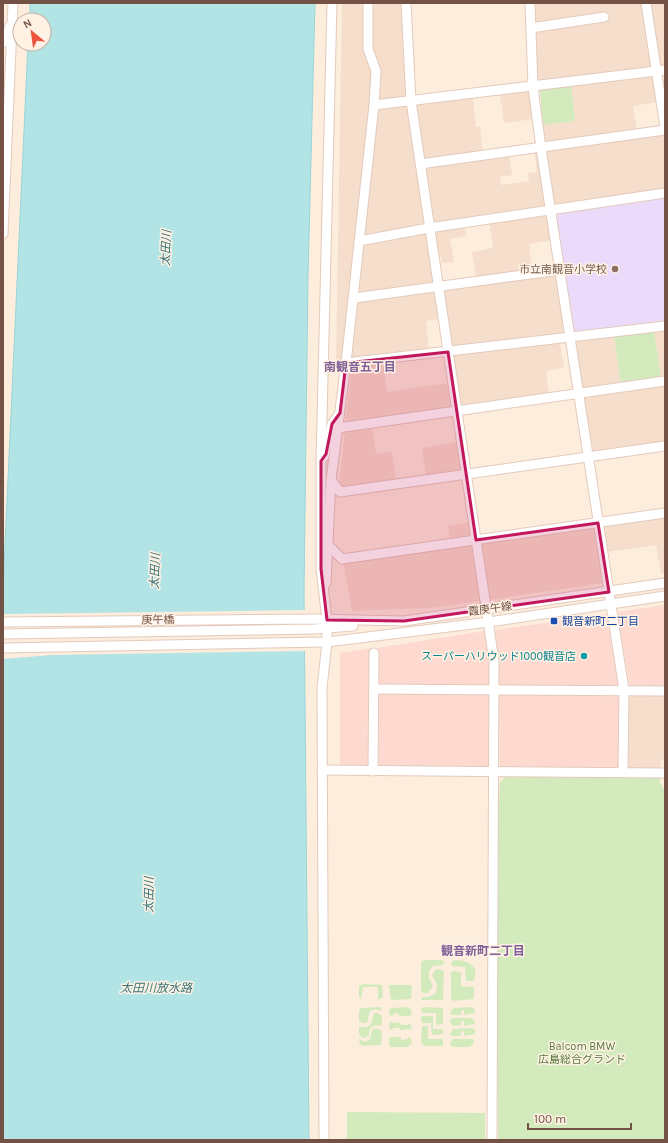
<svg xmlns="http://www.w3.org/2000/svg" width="668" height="1143" font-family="Karla,'Noto Sans JP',sans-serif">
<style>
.residential{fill:#f5decb}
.commercial{fill:#fed9d0}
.education{fill:#ebdaf9}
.green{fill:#d3eabc}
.water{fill:#b2e4e6;stroke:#98d5d8}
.pier{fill:#fdeddd}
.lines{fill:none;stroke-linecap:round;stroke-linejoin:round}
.minor-casing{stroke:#e3cabc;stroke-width:11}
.minor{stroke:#fff;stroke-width:9}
.marked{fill:#c2185b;fill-opacity:0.2;stroke:#c2185b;stroke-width:3;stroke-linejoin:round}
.education-dot{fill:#8d6e63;stroke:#fff2e4;stroke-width:1.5}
.transit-dot{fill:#1a4fb4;stroke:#fff2e4;stroke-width:1.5}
.culture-dot{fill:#0f9aa8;stroke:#fff2e4;stroke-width:1.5}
.labels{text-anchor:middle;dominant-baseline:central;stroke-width:3;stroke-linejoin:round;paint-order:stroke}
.education-label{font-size:11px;fill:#785e54;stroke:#fff2e4;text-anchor:end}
.street-label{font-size:11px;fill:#735145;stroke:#fff2e4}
.transit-label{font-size:11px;fill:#164399;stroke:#fff2e4;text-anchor:start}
.culture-label{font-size:11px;fill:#0d838f;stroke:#fff2e4;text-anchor:end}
.park-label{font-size:11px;fill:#54793d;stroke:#fff2e4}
.water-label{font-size:12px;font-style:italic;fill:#39767a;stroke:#fff2e4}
.neighbourhood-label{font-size:12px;font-weight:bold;fill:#7f6097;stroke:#fff2e4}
</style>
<rect width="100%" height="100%" fill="#fdeddd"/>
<g class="residential">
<polygon points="342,3 365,3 374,75 343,367 336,366"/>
<polygon points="371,3 404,3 408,96 405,99 380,101 378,98 372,50"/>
<polygon points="531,3 644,3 652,69 539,84 537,81 535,29 610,18 609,13 534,24"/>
<polygon points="648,3 665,3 665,67 659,66"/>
<polygon points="652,75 655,77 658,102 633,106 637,132 545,142 543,125 575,121 571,85"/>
<polygon points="527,91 530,93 534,119 504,123 500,95"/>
<polygon points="473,98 476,127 480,127 483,154 424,162 415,105"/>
<polygon points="406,105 409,107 425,224 422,226 367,238 362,234 376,111 379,109"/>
<polygon points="660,133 664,136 665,145 665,191 557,206 555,204 547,153 548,150"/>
<polygon points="534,151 539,152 546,205 545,208 433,224 424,166 509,155 512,175 500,177 501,185 529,181 528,173 537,172"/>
<polygon points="546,213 552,240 529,244 532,271 476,278 472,252 493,248 489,221"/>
<polygon points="464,225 466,236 450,239 454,262 442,263 441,257 436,257 434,229"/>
<polygon points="427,232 434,281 432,285 360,295 357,292 361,245"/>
<polygon points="555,272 567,333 452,348 443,289"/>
<polygon points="435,291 439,319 426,321 429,351 354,359 351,356 356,303 359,300"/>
<polygon points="665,329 665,378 661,379 654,330"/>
<polygon points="614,336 621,385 585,390 583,388 576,343 577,340"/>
<polygon points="560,343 564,368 546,371 549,395 461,408 459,406 453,355"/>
<polygon points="383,362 387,392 449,383 453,406 451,409 345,424 352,366"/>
<polygon points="665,384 665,444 595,453 593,451 584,398 585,394"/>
<polygon points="372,426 376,454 392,452 396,481 340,489 339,486 345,430"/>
<polygon points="459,442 463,470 426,477 422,448"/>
<polygon points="665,516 665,573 661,574 656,545 606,552 602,527 604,525"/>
<polygon points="471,522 473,535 471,537 450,541 448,526"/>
<polygon points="594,526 596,528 604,580 603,583 488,600 479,544 481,542"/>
<polygon points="471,543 475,545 482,601 430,608 352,611 343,561"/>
<polygon points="665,693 665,759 661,760 660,769 630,768 628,766 629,694"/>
</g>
<g class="commercial">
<polygon points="665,605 665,688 630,687 617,614 618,612"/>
<polygon points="606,614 609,616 621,684 619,687 502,687 499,685 495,633 496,630"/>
<polygon points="484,631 487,632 493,683 489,686 379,686 376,684 377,648"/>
<polygon points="372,648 371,764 368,766 340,766 340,653"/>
<polygon points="502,692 621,695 621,766 618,768 500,768 499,694"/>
<polygon points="377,693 491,693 490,765 487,768 379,768 376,765"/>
</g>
<polygon class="education" points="665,197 665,322 576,333 574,331 557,217 559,212"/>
<g class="green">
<polygon points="571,85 575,121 543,125 540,89"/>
<polygon points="654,330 661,379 621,385 614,336"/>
<polygon points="507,775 660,776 660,782 665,791 665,1140 498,1140 498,817 500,782"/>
<polygon points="424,960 442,960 444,962 443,965 433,966 429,971 429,978 433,986 428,993 423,993 421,990 421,962"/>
<path d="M 454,960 C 467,960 480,965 474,981 L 466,981 L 465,967 L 452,966 L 451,963 Z"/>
<polygon points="438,969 444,971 443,1000 421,1000 422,997 429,997 436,993 437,984 432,976 434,971"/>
<polygon points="453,971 461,972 461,986 474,987 474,999 454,1001 451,999 451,972"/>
<polygon points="363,984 382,985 383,997 378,1000 378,987 363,987 361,1000 359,996 359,986"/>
<polygon points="389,985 411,985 412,988 411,999 391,1000"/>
<polygon points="381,1007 381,1011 375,1009 370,1011 367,1023 362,1023 359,1021 359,1011 361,1008"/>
<polygon points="408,1007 411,1010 412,1014 410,1016 400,1016 399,1014 394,1013 393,1016 390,1016 389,1010 392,1008"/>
<polygon points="424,1007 443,1008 443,1024 436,1025 436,1013 422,1013 421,1008"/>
<polygon points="472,1007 475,1010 475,1013 464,1015 464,1010 461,1011 461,1015 452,1015 450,1013 453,1008"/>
<path d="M 374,1013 L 378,1013 L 382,1016 L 382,1025 C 374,1026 369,1024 369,1036 L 363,1038 L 359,1034 L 359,1027 L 367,1027 L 371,1024 Z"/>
<polygon points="422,1016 433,1016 433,1029 443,1029 443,1034 432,1035 431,1023 422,1023 421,1017"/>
<polygon points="453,1018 472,1018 474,1020 475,1024 464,1026 464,1021 461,1021 461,1025 452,1026 450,1020"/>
<polygon points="390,1022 401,1023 402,1025 408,1025 410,1023 412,1029 400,1030 400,1028 393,1028 393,1030 390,1030 389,1024"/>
<polygon points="422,1026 428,1026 428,1039 443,1039 443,1046 424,1046 421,1041"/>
<polygon points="375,1028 379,1029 382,1032 381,1045 363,1046 360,1044 359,1039 365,1042 370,1039 372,1030"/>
<polygon points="472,1028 475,1030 475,1034 464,1036 464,1031 461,1032 461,1036 452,1036 450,1034 453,1029"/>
<polygon points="391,1037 401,1037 401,1040 408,1039 408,1037 410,1037 412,1043 407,1047 391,1047 389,1044 389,1038"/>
<polygon points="452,1039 473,1039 474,1043 470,1047 453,1047 450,1045"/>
<polygon points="347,1112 485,1113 485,1140 347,1140"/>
</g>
<polygon class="water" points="30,3 315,3 308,276 304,592 309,1140 3,1140 3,588 28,44 44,44 44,20 30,20"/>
<polygon class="pier" points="306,610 307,651 52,655 3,659 3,614"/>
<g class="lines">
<defs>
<g id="minor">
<polyline points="406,3 411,101 494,661 492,1140"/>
<polyline points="530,3 533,87 541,148 624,690 623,772"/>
<polyline points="646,3 665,127"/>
<polyline points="531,28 604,17"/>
<polyline points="3,43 10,26"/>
<polyline points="374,105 665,70"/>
<polyline points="420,164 665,130"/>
<polyline points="3,234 13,3"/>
<polyline points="359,241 429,228 665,193"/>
<polyline points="354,298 560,270"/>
<polyline points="346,363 665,326"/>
<polyline points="338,428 665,381"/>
<polyline points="324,457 332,424 338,416"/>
<polyline points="331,480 340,492 665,446"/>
<polyline points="329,546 342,559 665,513"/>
<polyline points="326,583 331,480 346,363 374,105 376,71 368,49 368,3"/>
<polyline points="3,622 313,619 404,621 665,583"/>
<polyline points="3,634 314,629 353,626"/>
<polyline points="3,648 327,642 489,622 665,596"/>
<polyline points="374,689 665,691"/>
<polyline points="322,770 665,773"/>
<polyline points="373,771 374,653"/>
<polyline points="324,1140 322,688 327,642 327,620 321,569 321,461 332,3"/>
</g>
</defs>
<use href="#minor" class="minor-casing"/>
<use href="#minor" class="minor"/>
</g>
<path class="marked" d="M 448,352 L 476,540 L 598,523 L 609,592 L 404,621 L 327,620 L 321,569 L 321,461 L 326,454 L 332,424 L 340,413 L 346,363 Z"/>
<circle class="education-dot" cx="615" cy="269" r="4"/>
<rect class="transit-dot" x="550" y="617" width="8" height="8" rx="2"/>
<circle class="culture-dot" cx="584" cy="656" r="4"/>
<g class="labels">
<g class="education-label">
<text x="607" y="269">市立南観音小学校</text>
</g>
<g class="street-label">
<text transform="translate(490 609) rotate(-8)">霞庚午線</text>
<text transform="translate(158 620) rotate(-1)">庚午橋</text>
</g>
<g class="transit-label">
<text x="562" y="621">観音新町二丁目</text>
</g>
<g class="culture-label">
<text x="576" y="656">スーパーハリウッド1000観音店</text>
</g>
<g class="park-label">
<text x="582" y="1046">Balcom BMW<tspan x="582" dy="13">広島総合グランド</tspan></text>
</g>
<g class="water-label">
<text transform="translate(166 248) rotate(-88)">太田川</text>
<text transform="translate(155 571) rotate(-88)">太田川</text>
<text transform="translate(149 895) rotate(-89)">太田川</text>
<text x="156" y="988">太田川放水路</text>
</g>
<g class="neighbourhood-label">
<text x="360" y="367">南観音五丁目</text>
<text x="483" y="951">観音新町二丁目</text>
</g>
</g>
<rect width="668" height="1143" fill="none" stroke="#735145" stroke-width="8"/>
<g transform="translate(32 32) rotate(331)"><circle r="19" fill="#fff2e4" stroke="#c7b2a4"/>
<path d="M0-3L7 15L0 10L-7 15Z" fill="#ed523c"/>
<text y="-6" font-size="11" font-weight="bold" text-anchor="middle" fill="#735145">N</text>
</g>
<path d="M528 1123v6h103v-6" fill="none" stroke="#735145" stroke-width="2"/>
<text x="534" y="1123" font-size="12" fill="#735145" stroke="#fff2e4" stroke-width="3" paint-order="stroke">100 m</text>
</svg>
